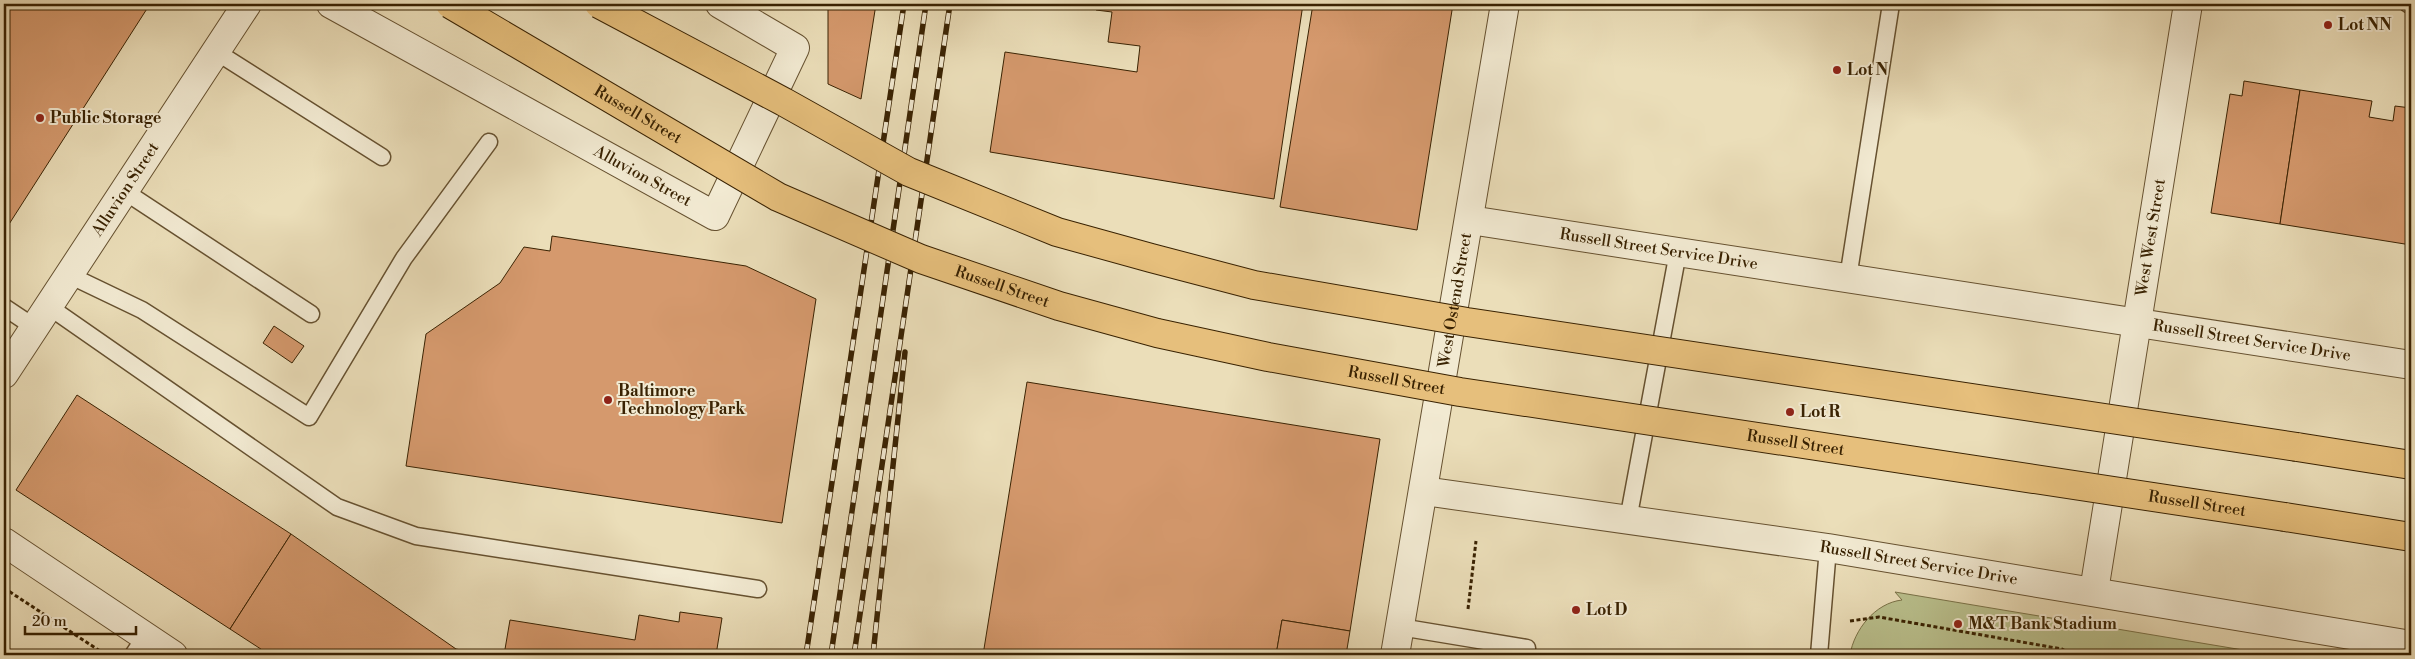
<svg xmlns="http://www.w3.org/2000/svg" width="2415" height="659" font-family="'Libre Bodoni',serif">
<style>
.green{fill:#bac18e;stroke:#7a7248}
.building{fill:#d5996d;stroke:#392202}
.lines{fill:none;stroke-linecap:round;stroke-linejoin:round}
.service-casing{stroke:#665130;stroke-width:19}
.minor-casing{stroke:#665130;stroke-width:30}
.primary-casing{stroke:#392202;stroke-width:30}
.path{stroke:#392202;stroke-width:3;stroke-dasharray:4 2.5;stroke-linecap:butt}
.service{stroke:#f2ead2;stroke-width:16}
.minor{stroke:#f2ead2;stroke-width:28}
.primary{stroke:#e6bf7c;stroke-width:28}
.rail-casing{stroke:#392202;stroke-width:5.5}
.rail{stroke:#f2ead2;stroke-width:4;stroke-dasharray:11;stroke-linecap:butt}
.primary-bridge-casing{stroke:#392202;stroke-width:30;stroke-linecap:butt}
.primary-bridge{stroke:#e6bf7c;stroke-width:28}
.poi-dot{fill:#8f2418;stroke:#f2ead2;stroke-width:2}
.labels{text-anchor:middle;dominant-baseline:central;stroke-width:4;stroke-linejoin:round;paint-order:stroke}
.poi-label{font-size:16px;font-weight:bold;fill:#392202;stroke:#f2ead2;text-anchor:start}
.street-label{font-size:16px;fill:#392202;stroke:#f2ead2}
</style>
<rect width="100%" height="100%" fill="#ebdeb9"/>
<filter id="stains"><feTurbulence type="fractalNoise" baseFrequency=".004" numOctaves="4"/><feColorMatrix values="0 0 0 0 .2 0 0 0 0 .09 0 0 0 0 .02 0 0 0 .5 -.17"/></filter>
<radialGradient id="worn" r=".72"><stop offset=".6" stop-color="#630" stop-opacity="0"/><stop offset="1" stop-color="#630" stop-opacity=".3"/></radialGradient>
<path class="green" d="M 1895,592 L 2273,655 L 1850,655 C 1854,630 1875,603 1902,600 Z"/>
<g class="building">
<polygon points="4,4 150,4 4,232"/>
<polygon points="823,4 876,4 861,99 828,84 828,6"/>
<polygon points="1096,4 1303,4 1274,199 990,152 1005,52 1137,72 1140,46 1108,42 1112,12 1096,10"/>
<polygon points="1313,4 1453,4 1417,230 1280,207"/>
<polygon points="2244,81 2300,90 2280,224 2211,213 2230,94 2242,96"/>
<polygon points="2300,90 2372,101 2369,117 2393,121 2395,106 2411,108 2411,245 2280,224"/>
<polygon points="552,236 746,266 816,299 782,523 406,466 426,334 500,283 524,247 550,251"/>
<polygon points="274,326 304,346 292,363 263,343"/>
<polygon points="1027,382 1380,439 1350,631 1282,620 1276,655 983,655"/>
<polygon points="77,395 291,534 230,629 16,490"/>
<polygon points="291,534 456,649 487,655 270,655 230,629"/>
<polygon points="680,612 722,618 716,655 504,655 510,620 635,640 639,615 679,622"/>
<polygon points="1282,620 1350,631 1346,655 1276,655"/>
</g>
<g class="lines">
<defs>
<g id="service">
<polyline points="2408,4 2411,4"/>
<polyline points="215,51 382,157"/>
<polyline points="124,191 311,314"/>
<polyline points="69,275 142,310 309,417 404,258 489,142"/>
<polyline points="1848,278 1891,4"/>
<polyline points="48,306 337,507 416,536 758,589"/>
<polyline points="4,307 34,327"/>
<polyline points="1628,520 1678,252"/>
<polyline points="1400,627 1527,648"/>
<polyline points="133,655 145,637"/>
<polyline points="1819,655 1828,548"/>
</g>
<g id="minor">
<path id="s1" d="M 331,4 L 715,216 L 795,48 L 720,4"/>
<path id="s2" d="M 1470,220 L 2411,365"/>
<path id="s3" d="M 4,374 L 247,4"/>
<path id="s4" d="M 1424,491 L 1828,548 L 2411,645"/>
<polyline points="4,542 173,655"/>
<path id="s5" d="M 2094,591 L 2188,4"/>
<path id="s6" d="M 1395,655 L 1505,4"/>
</g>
<g id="primary">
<polyline points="2297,447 2411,465"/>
<polyline points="2285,517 2411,537"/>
</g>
</defs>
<use href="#service" class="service-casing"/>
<use href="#minor" class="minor-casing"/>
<use href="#primary" class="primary-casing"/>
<g class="path">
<polyline points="4,588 106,655"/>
<polyline points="4,596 8,590"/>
<polyline points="1468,609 1476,541"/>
<polyline points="1850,621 1879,617 2062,649 2072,655"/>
</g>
<use href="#service" class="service"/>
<use href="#minor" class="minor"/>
<use href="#primary" class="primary"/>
<defs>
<g id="rail">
<polyline points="806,655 904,4"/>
<polyline points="831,655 926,4"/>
<polyline points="854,655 950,4"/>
<polyline points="873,655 905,352"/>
</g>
</defs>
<use href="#rail" class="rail-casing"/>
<use href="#rail" class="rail"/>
<defs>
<g id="primary-bridge">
<path id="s7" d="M 450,4 L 778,197 L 921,259 L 1059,306 L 1157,333 L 1268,357 L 1460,392 L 2285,517"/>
<polyline points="599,4 784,102 909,172 1057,232 1151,258 1254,285 1467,322 2297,447"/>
</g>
</defs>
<use href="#primary-bridge" class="primary-bridge-casing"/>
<use href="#primary-bridge" class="primary-bridge"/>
</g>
<g class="poi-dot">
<circle cx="2328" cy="25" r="5"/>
<circle cx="1837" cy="70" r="5"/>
<circle cx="40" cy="118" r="5"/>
<circle cx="608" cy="400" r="5"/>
<circle cx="1790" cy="412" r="5"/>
<circle cx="1576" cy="610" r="5"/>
<circle cx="1958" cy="624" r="5"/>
</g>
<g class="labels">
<g class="poi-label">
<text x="2338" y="25">Lot NN</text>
<text x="1847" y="70">Lot N</text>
<text x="50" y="118">Public Storage</text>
<text x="618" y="391">Baltimore<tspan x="618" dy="18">Technology Park</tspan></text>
<text x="1800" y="412">Lot R</text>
<text x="1586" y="610">Lot D</text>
<text x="1968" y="624">M&amp;T Bank Stadium</text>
</g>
<g class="street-label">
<text stroke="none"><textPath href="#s7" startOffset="218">Russell Street</textPath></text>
<text stroke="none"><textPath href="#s1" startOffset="356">Alluvion Street</textPath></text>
<text stroke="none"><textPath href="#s3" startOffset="221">Alluvion Street</textPath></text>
<text stroke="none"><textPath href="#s5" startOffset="358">West West Street</textPath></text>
<text stroke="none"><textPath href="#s2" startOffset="191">Russell Street Service Drive</textPath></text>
<text stroke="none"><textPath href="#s7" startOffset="622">Russell Street</textPath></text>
<text stroke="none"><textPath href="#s6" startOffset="360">West Ostend Street</textPath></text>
<text stroke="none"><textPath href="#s2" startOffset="791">Russell Street Service Drive</textPath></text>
<text stroke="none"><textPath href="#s7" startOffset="1028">Russell Street</textPath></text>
<text stroke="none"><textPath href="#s7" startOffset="1432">Russell Street</textPath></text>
<text stroke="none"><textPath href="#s7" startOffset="1838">Russell Street</textPath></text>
<text stroke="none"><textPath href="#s4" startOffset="500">Russell Street Service Drive</textPath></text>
</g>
</g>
<rect width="2415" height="659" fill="none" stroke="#ebdeb9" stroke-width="20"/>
<rect x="5" y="5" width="2405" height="649" fill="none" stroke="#392202" stroke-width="2.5"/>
<rect x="10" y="10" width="2395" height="639" fill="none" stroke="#392202"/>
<path d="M25 626v8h111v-8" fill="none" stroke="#392202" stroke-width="2.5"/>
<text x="32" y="626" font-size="15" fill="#392202" stroke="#f2ead2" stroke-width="4" paint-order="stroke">20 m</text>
<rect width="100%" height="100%" filter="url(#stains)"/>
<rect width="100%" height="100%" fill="url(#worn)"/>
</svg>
